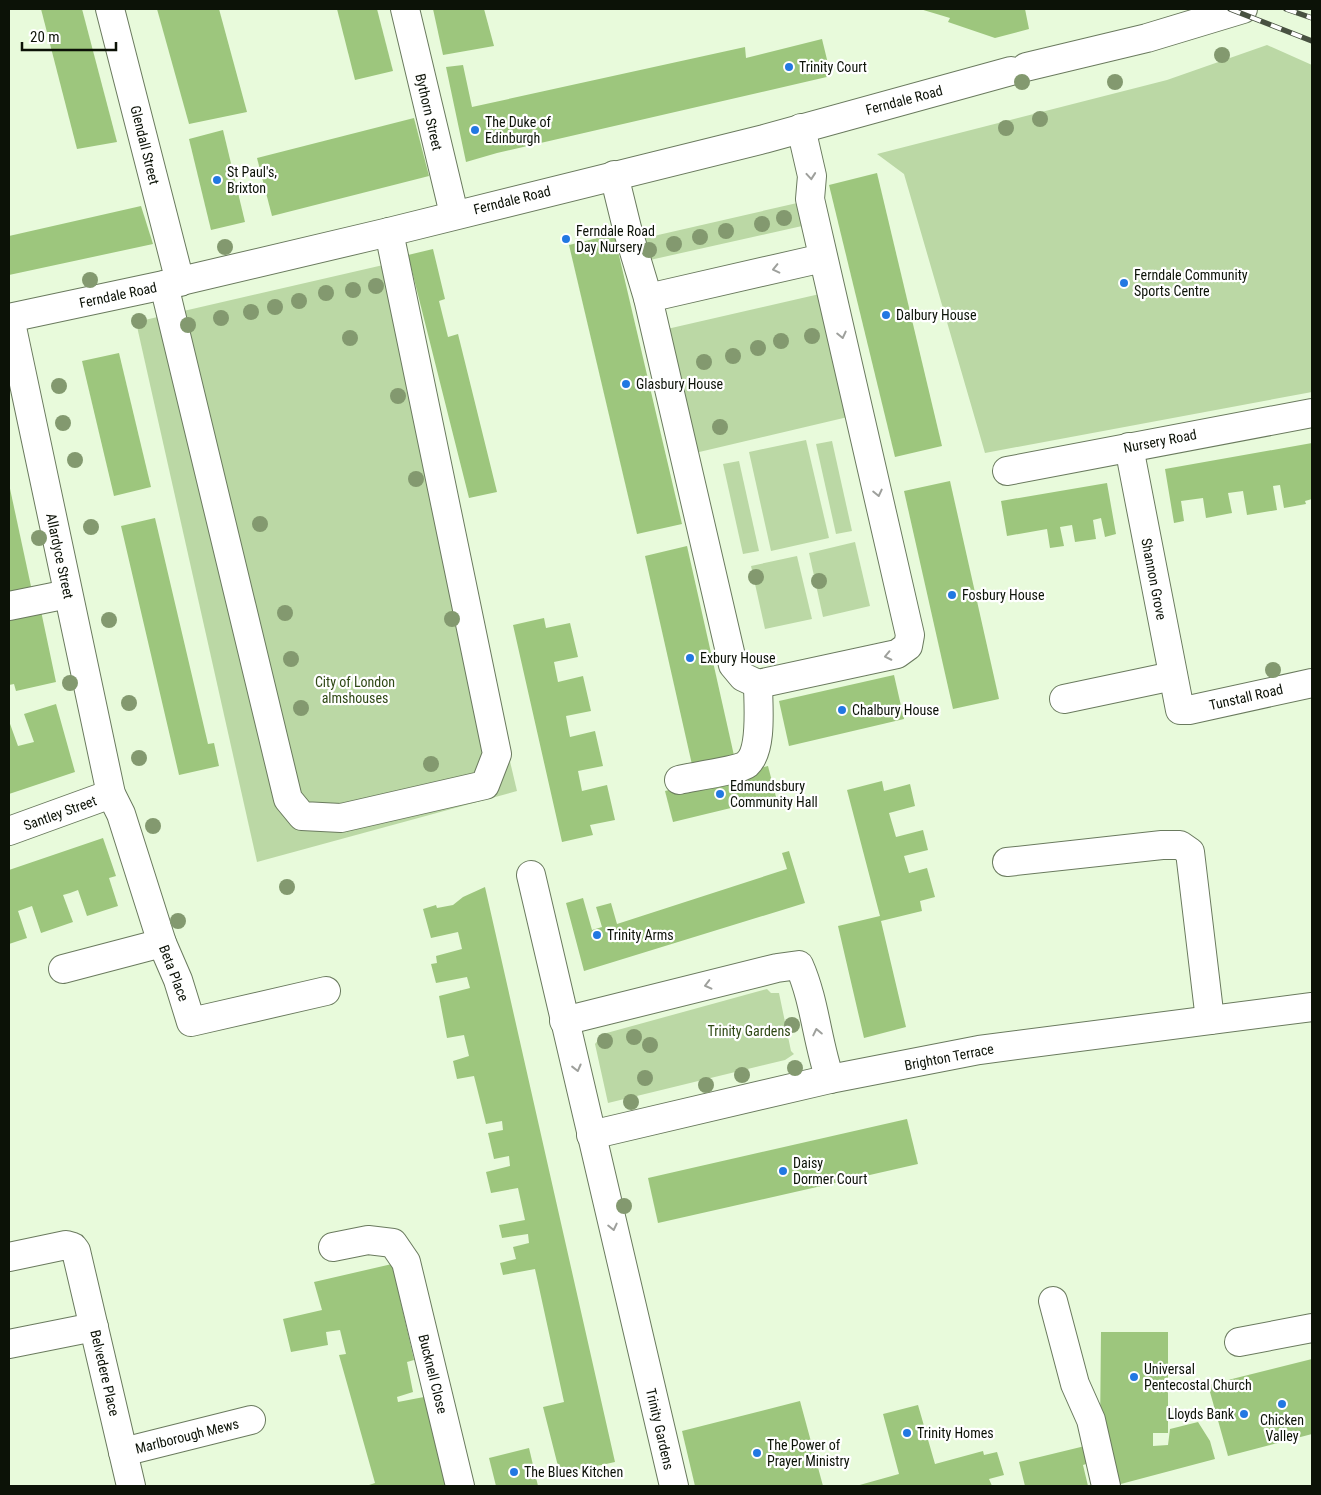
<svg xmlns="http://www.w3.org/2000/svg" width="1321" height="1495" font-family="'Roboto Condensed',sans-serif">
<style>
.green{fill:#bbd8a5}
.building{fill:#9dc67d}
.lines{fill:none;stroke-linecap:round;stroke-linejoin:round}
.minor-casing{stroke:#6a7a5e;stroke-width:30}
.minor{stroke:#fff;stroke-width:28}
.rail-casing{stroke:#485141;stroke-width:5.5}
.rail{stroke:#fff;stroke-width:4;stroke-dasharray:11;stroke-linecap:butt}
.tree{fill:#83996f}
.oneway{stroke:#9ea09c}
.poi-dot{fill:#2278e2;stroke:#fff;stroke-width:2}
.labels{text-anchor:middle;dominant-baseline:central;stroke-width:4.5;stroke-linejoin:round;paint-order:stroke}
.poi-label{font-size:14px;fill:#0c1207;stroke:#fff;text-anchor:start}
.street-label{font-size:14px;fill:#0c1207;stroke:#fff}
.park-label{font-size:14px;fill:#304916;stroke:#fff}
</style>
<rect width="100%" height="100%" fill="#e8fadb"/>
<g class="green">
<polygon points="1267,45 1312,65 1312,392 985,453 904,174 877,154 1167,80"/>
<polygon points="806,201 811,224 650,260 645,238"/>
<polygon points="392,263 517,791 257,862 136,322"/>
<polygon points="824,293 852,416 695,453 667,329"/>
<polygon points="806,440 829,538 771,551 749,452"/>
<polygon points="832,441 852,531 836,534 816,444"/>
<polygon points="739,461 759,551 743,554 723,464"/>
<polygon points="855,542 870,606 823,617 809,553"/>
<polygon points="797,556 812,619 765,629 751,566"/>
<polygon points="767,989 771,993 779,993 791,1051 794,1054 785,1060 608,1103 595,1044 603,1034"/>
</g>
<g class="building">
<polygon points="41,9 82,9 117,142 77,149"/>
<polygon points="157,9 219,9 247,112 189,124"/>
<polygon points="337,9 377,9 393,71 355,80"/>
<polygon points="433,9 484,9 494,46 443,55"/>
<polygon points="920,9 1025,9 1029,29 995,38 948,22 950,18"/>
<polygon points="822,39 831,76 497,153 466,162 446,67 463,65 472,107 745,47 746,58"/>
<polygon points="414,118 429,176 272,216 257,158"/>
<polygon points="223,130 245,222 211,230 189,139"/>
<polygon points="877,173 942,446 895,457 829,185"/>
<polygon points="141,206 153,244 9,275 9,236"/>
<polygon points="614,234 682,524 637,534 569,245"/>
<polygon points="433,249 445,299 439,301 448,337 458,334 497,492 469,498 408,255"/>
<polygon points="119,353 151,487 114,496 82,361"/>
<polygon points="1312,443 1312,499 1305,501 1306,504 1284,508 1280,485 1273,486 1277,510 1247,515 1243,491 1228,493 1232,513 1206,518 1203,498 1181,501 1184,521 1174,523 1165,469"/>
<polygon points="950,481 999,699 953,709 904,491"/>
<polygon points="1107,483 1116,534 1105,537 1101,518 1093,520 1096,539 1075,542 1072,525 1060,527 1064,546 1050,548 1047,529 1007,536 1001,501"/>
<polygon points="9,484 32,591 9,596"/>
<polygon points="155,518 208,744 214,743 219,766 179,775 121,526"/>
<polygon points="687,546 735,760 693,769 645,556"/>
<polygon points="41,611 56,682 16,691 14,684 9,685 9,619"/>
<polygon points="544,618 546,628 570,623 578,657 554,662 558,682 583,676 591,711 566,716 568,727 570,737 595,731 603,766 578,771 582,791 607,785 615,820 590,825 593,835 562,842 513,625"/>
<polygon points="894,675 904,719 789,746 779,701"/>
<polygon points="56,704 75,772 9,794 9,721 18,746 34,742 24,714"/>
<polygon points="768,766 776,797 673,822 665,791"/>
<polygon points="882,781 884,791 910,784 915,806 889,813 896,837 923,830 928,850 904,856 909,873 927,868 935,897 920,901 922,911 881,921 906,1027 864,1038 838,926 880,916 847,790"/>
<polygon points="103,838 116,876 109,878 118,906 87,916 78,890 70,893 63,895 73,922 41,933 32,906 18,911 27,938 9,944 9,870"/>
<polygon points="789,851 805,903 584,971 566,903 583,898 592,930 602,927 596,907 611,903 617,924 787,869 782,853"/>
<polygon points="485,887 615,1462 560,1474 543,1407 564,1402 535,1269 503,1275 500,1263 516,1259 513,1247 529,1243 528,1234 502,1238 499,1225 525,1220 518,1188 491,1193 486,1172 510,1166 509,1156 494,1159 488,1133 503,1130 502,1121 486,1124 474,1076 457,1079 453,1061 469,1056 464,1035 447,1038 439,996 470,988 467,977 436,983 431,964 437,963 436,956 462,949 458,932 431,938 423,909 436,905 437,908 453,905 463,897"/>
<polygon points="907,1119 918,1164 658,1223 648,1178"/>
<polygon points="392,1264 414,1360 407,1362 413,1392 397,1397 398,1402 424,1397 438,1456 441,1455 449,1486 366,1486 375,1483 339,1355 346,1354 340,1330 326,1332 328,1345 291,1352 283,1319 322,1310 314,1282"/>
<polygon points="1101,1332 1168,1332 1168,1433 1153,1433 1153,1446 1168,1445 1170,1429 1198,1422 1210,1441 1215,1459 1117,1485 1100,1433"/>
<polygon points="1312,1359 1312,1434 1228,1456 1208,1385"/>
<polygon points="800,1401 823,1486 695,1486 682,1431"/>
<polygon points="918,1405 935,1464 983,1451 984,1455 997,1452 1004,1475 989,1479 992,1486 856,1486 899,1474 883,1414"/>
<polygon points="1085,1446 1089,1463 1083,1465 1088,1486 1025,1486 1019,1462"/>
<polygon points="529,1448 538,1486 496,1486 489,1458"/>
</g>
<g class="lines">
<defs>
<g id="minor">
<polyline points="110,9 180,282"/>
<polyline points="405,9 454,214"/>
<polyline points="1026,67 1147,38 1243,9"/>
<polyline points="614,175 627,228 648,298 733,665 743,677 758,684 897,654 908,646 910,635 810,199 812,176 801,128"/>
<polyline points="164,285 288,799 302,816 341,818 485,785 497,754 389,232"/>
<polyline points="648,298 823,258"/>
<polyline points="9,318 164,285 389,232 764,139 1011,71"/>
<polyline points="10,318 111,794 121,814 162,943 178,980 191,1022 326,991"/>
<polyline points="1129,447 1180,710 1189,710 1312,683"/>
<polyline points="1007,471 1312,413"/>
<polyline points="9,606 68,594"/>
<polyline points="1064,699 1173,676"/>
<path d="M 679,780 C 692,777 740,770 747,764 C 763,750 758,704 758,684"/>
<polyline points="9,831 111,794"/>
<polyline points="1007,862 1162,845 1180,845 1190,852 1210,1020"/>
<polyline points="531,875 674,1486"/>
<polyline points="63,969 162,943"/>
<path d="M 564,1021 L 777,968 L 799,965 C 815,1001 817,1042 830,1079"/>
<polyline points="591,1135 830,1079 979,1050 1312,1007"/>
<polyline points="333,1247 368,1240 393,1243 406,1262 460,1486"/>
<polyline points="9,1257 66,1245 73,1247 76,1251 131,1486"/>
<polyline points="1053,1301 1075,1384 1091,1420 1106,1486"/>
<polyline points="1239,1342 1312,1328"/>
<polyline points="9,1344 94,1327"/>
<polyline points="123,1452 251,1420"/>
</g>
</defs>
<use href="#minor" class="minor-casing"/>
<use href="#minor" class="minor"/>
<defs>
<g id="rail">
<polyline points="1230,9 1312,41"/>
<polyline points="1286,9 1312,18"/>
</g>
</defs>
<use href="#rail" class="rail-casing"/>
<use href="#rail" class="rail"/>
</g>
<g class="tree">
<circle cx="1222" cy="55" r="8"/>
<circle cx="1022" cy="82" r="8"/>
<circle cx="1115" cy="82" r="8"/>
<circle cx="1040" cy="119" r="8"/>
<circle cx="1006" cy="128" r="8"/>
<circle cx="784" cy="218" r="8"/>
<circle cx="762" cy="224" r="8"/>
<circle cx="726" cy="231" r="8"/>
<circle cx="700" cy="237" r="8"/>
<circle cx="674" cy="244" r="8"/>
<circle cx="225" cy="247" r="8"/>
<circle cx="649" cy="250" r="8"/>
<circle cx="90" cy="280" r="8"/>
<circle cx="376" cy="286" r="8"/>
<circle cx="353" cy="290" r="8"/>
<circle cx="326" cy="293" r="8"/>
<circle cx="299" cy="301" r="8"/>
<circle cx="275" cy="307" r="8"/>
<circle cx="251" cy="312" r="8"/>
<circle cx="221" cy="318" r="8"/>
<circle cx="139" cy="321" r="8"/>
<circle cx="188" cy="325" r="8"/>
<circle cx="812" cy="336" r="8"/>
<circle cx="350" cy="338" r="8"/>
<circle cx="781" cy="341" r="8"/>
<circle cx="758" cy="348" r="8"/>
<circle cx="733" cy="356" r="8"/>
<circle cx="704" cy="362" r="8"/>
<circle cx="59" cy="386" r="8"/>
<circle cx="398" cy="396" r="8"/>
<circle cx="63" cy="423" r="8"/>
<circle cx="720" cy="427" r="8"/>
<circle cx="75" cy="460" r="8"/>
<circle cx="416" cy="479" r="8"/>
<circle cx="260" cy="524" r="8"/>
<circle cx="91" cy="527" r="8"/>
<circle cx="39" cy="538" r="8"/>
<circle cx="756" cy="577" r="8"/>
<circle cx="819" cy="581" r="8"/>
<circle cx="285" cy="613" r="8"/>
<circle cx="452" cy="619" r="8"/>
<circle cx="109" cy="620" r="8"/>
<circle cx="291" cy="659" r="8"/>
<circle cx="1273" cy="670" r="8"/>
<circle cx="70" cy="683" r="8"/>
<circle cx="129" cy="703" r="8"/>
<circle cx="301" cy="708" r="8"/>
<circle cx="139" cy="758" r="8"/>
<circle cx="431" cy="764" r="8"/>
<circle cx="153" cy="826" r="8"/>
<circle cx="287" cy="887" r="8"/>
<circle cx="178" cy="921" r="8"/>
<circle cx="792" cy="1025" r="8"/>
<circle cx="634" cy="1037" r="8"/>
<circle cx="605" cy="1041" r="8"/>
<circle cx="650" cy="1045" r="8"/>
<circle cx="795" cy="1068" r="8"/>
<circle cx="742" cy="1075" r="8"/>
<circle cx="645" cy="1078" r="8"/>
<circle cx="706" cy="1085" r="8"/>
<circle cx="631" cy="1102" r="8"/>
<circle cx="624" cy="1206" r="8"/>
</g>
<defs><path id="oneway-chevron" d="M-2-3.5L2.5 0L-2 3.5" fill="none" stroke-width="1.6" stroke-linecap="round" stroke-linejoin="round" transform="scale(1.25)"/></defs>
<g class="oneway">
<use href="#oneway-chevron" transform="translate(811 176) rotate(85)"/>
<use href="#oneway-chevron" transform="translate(776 269) rotate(167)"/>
<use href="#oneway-chevron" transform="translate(842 335) rotate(77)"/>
<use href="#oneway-chevron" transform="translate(878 493) rotate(77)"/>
<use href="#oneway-chevron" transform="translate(888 656) rotate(168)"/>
<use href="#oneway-chevron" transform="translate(708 985) rotate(166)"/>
<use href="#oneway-chevron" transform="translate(817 1032) rotate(-102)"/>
<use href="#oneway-chevron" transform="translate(577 1068) rotate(76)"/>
<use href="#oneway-chevron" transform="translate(613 1227) rotate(77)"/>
</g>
<g class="poi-dot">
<circle cx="789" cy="67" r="5"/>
<circle cx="475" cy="130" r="5"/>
<circle cx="217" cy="180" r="5"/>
<circle cx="566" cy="239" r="5"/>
<circle cx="1124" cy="283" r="5"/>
<circle cx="886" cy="315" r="5"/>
<circle cx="626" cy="384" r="5"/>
<circle cx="952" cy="595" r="5"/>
<circle cx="690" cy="658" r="5"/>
<circle cx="842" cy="710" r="5"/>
<circle cx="720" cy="794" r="5"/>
<circle cx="597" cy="935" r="5"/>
<circle cx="783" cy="1171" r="5"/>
<circle cx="1134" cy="1377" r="5"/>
<circle cx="1282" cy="1404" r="5"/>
<circle cx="1244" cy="1414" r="5"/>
<circle cx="907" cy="1433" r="5"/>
<circle cx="757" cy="1453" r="5"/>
<circle cx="514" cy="1472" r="5"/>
</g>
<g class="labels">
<g class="poi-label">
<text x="799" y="67">Trinity Court</text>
<text x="485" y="122">The Duke of<tspan x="485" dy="16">Edinburgh</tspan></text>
<text x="227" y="172">St Paul's,<tspan x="227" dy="16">Brixton</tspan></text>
<text x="576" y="231">Ferndale Road<tspan x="576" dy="16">Day Nursery</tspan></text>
<text x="1134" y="275">Ferndale Community<tspan x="1134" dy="16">Sports Centre</tspan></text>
<text x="896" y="315">Dalbury House</text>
<text x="636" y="384">Glasbury House</text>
<text x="962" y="595">Fosbury House</text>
<text x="700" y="658">Exbury House</text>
<text x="852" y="710">Chalbury House</text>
<text x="730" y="786">Edmundsbury<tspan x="730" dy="16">Community Hall</tspan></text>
<text x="607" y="935">Trinity Arms</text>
<text x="793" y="1163">Daisy<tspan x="793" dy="16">Dormer Court</tspan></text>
<text x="1144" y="1369">Universal<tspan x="1144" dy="16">Pentecostal Church</tspan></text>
<text x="1234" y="1414" text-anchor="end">Lloyds Bank</text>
<text x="1282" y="1420" text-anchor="middle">Chicken<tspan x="1282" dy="16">Valley</tspan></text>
<text x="917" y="1433">Trinity Homes</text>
<text x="767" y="1445">The Power of<tspan x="767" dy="16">Prayer Ministry</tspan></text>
<text x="524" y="1472">The Blues Kitchen</text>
</g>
<g class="street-label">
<text transform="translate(904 100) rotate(-15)">Ferndale Road</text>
<text transform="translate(429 112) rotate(77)">Bythorn Street</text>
<text transform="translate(145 145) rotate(76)">Glendall Street</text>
<text transform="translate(512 200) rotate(-14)">Ferndale Road</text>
<text transform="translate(118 295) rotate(-12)">Ferndale Road</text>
<text transform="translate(1160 441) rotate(-11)">Nursery Road</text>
<text transform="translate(60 556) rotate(78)">Allardyce Street</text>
<text transform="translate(1154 579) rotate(79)">Shannon Grove</text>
<text transform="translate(1246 697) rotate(-13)">Tunstall Road</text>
<text transform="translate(60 813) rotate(-20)">Santley Street</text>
<text transform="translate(174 973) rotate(69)">Beta Place</text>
<text transform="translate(949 1057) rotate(-11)">Brighton Terrace</text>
<text transform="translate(105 1373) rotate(77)">Belvedere Place</text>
<text transform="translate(433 1374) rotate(76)">Bucknell Close</text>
<text transform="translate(660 1429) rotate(77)">Trinity Gardens</text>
<text transform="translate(187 1436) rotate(-14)">Marlborough Mews</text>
</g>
<g class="park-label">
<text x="355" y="682">City of London<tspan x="355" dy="16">almshouses</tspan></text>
<text x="749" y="1031">Trinity Gardens</text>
</g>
</g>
<rect width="1321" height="1495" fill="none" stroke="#0c1207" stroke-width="20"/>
<path d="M22 42v8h94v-8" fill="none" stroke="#0c1207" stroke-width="2.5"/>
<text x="30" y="42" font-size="15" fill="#0c1207" stroke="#ffffff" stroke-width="4" paint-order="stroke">20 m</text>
</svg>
